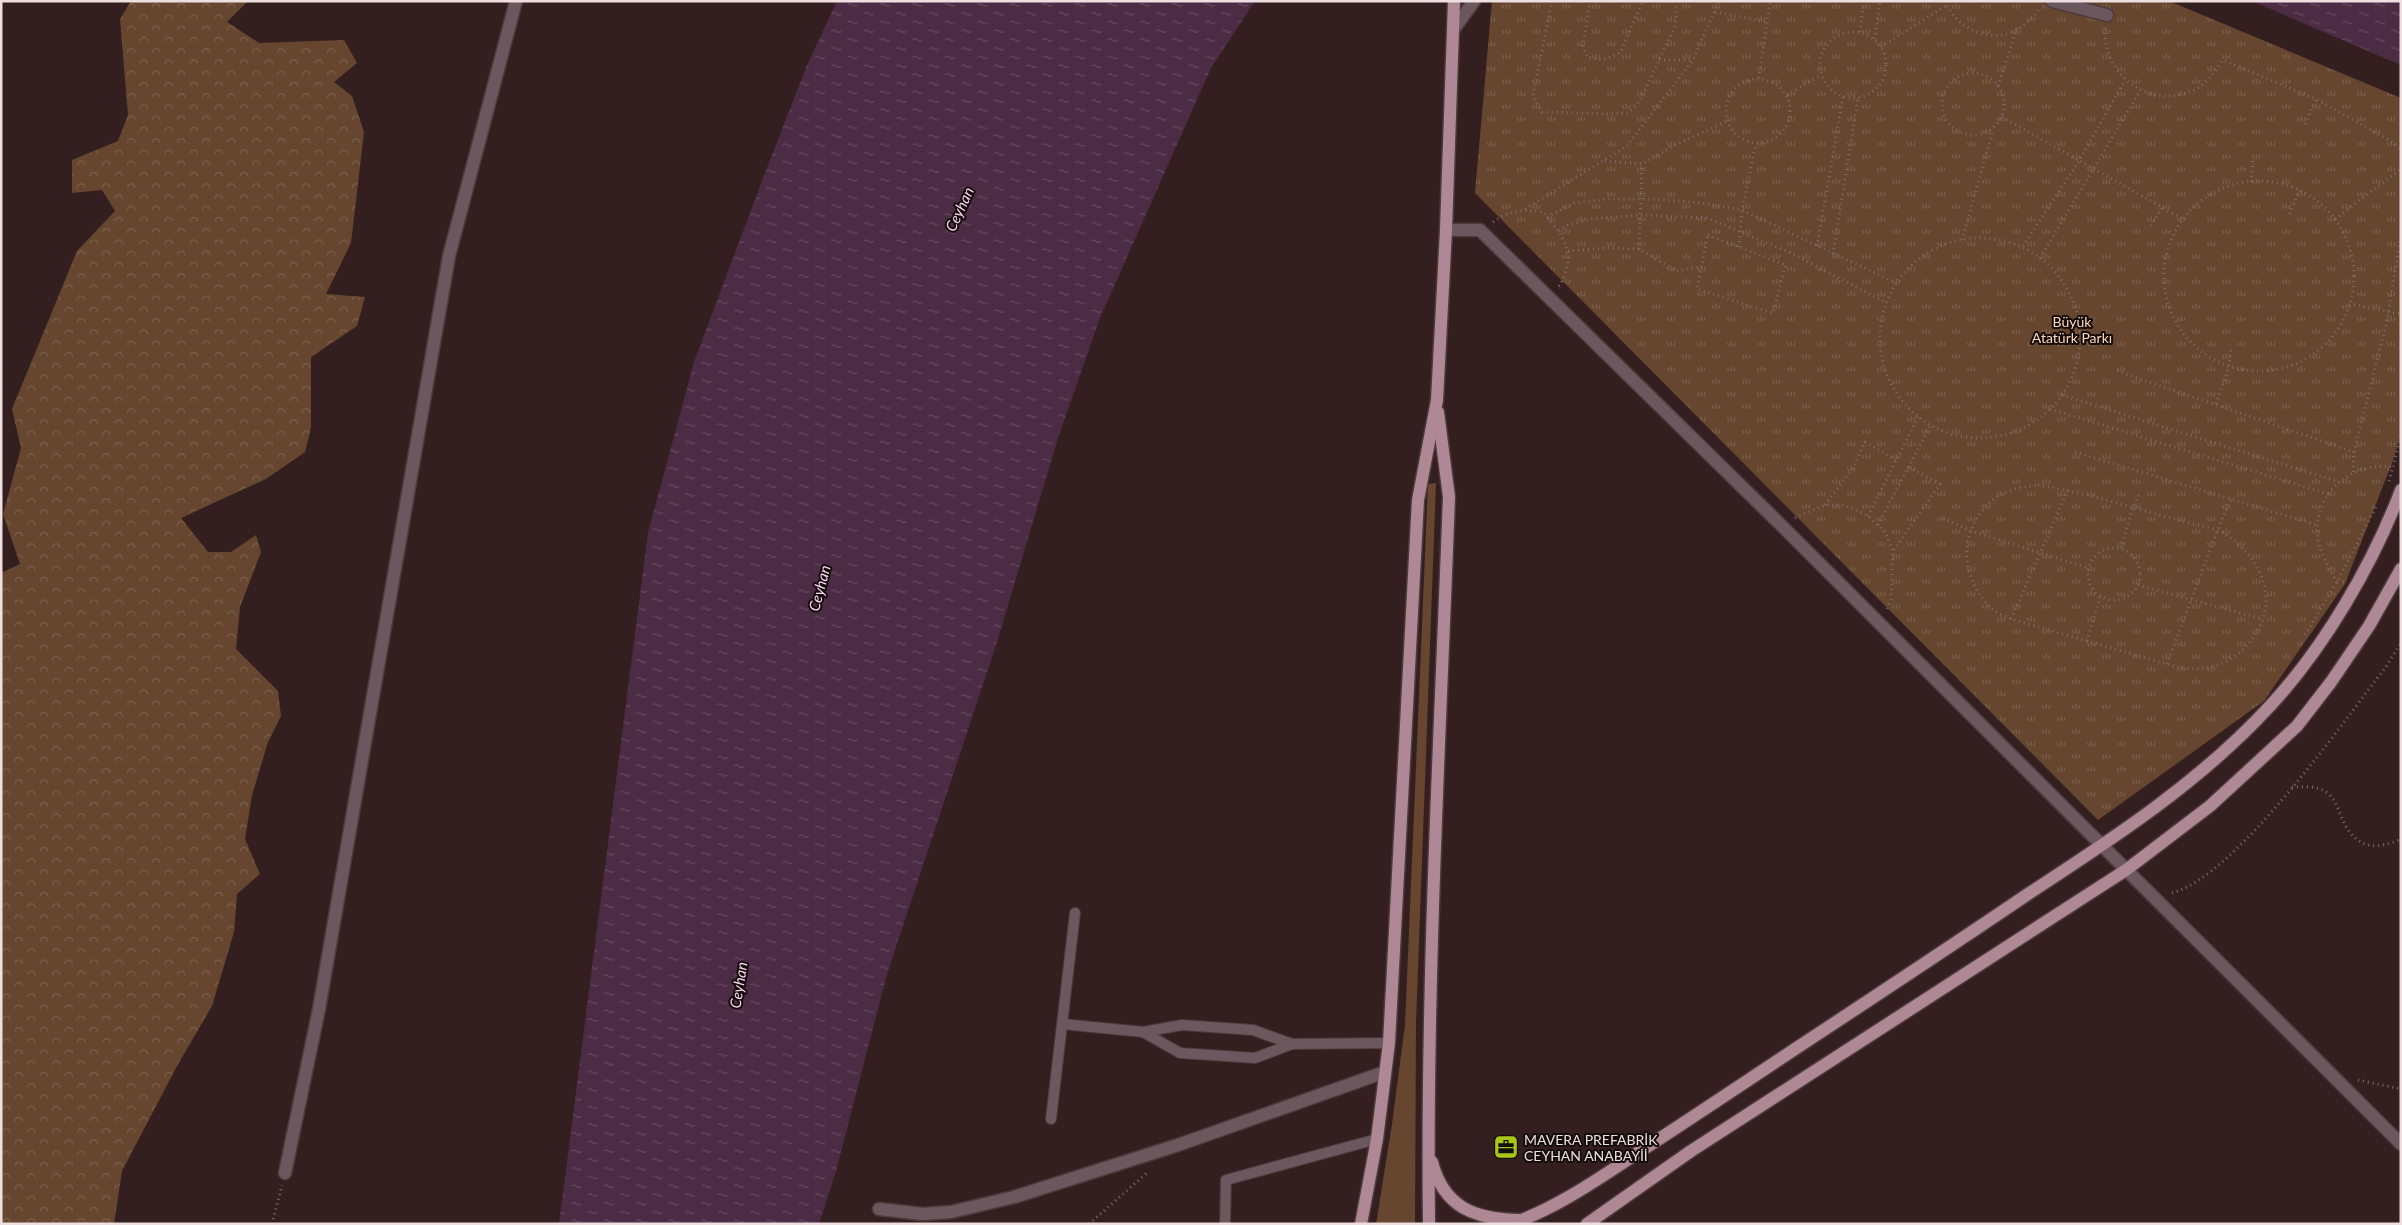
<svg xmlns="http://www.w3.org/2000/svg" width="2402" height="1225" font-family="Lato,sans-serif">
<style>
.grass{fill:#66462e}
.forest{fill:url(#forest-crowns)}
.park{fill:url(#park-tufts)}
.water{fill:url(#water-ripples)}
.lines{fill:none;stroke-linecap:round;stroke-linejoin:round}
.service-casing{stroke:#4e3a3b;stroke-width:12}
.minor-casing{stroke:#4e3a3b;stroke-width:15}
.primary-casing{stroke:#4e3a3b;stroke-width:15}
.path{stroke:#7e6b6c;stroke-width:3;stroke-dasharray:1 4;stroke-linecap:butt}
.service{stroke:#6b575e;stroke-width:10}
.minor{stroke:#6b575e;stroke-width:12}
.primary{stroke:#af8895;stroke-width:12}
.labels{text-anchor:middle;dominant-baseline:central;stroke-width:4;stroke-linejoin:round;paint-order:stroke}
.park-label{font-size:14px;fill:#fdd8be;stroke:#150c0c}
.poi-label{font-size:14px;fill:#eee0e0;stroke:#150c0c;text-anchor:start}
.water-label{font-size:15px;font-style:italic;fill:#fcd7f2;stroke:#150c0c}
</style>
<defs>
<pattern id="forest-crowns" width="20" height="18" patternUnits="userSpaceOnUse" patternTransform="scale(1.25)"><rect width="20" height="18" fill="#66462e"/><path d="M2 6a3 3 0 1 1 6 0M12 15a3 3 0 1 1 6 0" fill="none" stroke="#7c604c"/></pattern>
<pattern id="park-tufts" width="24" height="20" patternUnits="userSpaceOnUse" patternTransform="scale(1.25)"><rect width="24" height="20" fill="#66462e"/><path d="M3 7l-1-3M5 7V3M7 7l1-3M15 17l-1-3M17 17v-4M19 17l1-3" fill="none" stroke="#7c604c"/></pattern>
<pattern id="water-ripples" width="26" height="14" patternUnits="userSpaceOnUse" patternTransform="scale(1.25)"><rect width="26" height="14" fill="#4c2c45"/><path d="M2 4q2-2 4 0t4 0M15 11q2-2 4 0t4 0" fill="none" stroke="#664a60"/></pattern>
</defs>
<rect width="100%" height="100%" fill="#341f20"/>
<polygon class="grass" points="1436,483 1416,1023 1415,1224 1376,1224 1392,1124 1405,1025 1428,484"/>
<polygon class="forest" points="131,1 248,1 227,22 259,43 344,40 357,63 334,82 352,96 364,132 351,243 326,294 365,297 357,326 311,357 311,428 305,452 266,479 181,518 208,552 231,552 256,535 261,552 240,607 236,649 278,691 281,716 268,742 252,795 245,839 260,874 237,894 234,932 212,1006 177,1066 122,1171 114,1224 1,1224 1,573 20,564 3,514 21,448 12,409 77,251 115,211 102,190 72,193 72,160 118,141 128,115 120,19"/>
<polygon class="park" points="1492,1 2169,1 2401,98 2401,434 2393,460 2345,584 2264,701 2098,820 1475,193"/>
<g class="water">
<polygon points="837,1 1255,1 1211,68 1100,318 1058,438 997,642 887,974 836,1171 819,1224 559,1224 648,533 694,362 768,165 808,63"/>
<polygon points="2252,1 2401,1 2401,65 2389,60"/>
</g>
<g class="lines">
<defs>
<g id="service">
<polyline points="1062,1024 1143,1032 1182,1025 1253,1030 1292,1044 1389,1043"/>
<polyline points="1143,1032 1180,1053 1255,1058 1292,1044"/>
<polyline points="1051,1119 1075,913"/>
<polyline points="1225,1224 1226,1180 1377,1139"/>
</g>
<g id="minor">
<polyline points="2052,1 2107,15"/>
<polyline points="1453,30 1474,1"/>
<polyline points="1446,230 1480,230 1781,525 2401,1144"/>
<polyline points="285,1173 319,1009 449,256 516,1"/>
<polyline points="879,1209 923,1214 951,1212 1014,1197 1178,1145 1385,1072"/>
</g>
<g id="primary">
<path d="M 1432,1162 C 1444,1208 1475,1219 1519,1220"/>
<polyline points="1361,1224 1377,1139 1389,1043 1418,500 1437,400 1446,230 1454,1"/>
<path d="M 1429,1224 C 1426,981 1440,739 1449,497 L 1438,412"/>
<path d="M 1511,1224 C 1554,1209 1592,1183 1630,1158 C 1684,1123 1738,1087 1792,1051 C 1871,999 1950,947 2028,894 C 2114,838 2200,782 2270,706 C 2324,648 2373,564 2401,490"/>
<polyline points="1587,1224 1691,1151 2126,870 2210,806 2297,726 2331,682 2369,626 2401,569"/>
</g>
</defs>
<use href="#service" class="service-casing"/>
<use href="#minor" class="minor-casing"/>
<use href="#primary" class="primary-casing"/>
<g class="path">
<polyline points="1552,1 1533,96 1542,112 1610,114 1628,113 1640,101 1676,24 1676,6 1673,1"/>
<polyline points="1590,1 1583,46 1587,57 1602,60 1620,53 1643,1"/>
<path d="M 1946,1 C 1952,23 1980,39 2002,35 C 2018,33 2031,20 2040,8"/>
<polyline points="1715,12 1766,22"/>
<path d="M 2105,28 C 2103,75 2149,111 2194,90 C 2207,84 2214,72 2223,60 L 2316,99 L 2394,143 L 2401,150"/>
<circle cx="1853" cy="65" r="33"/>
<polyline points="1860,32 1864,1"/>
<polyline points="1875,39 1880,1"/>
<polyline points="1881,47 1947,5"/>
<polyline points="1659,60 1692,60"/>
<circle cx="1973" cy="104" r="31"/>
<polyline points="1759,78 1770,1"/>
<circle cx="1758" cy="111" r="32"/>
<polyline points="1998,86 2017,28"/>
<polyline points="1787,95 1821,75"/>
<polyline points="2002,117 2183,219"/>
<polyline points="2305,124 2316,99"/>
<polyline points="1605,161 1642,164 1675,145 1727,121"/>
<circle cx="2259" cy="276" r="95"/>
<polyline points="2251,182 2253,161"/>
<polyline points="1525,209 1627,146 1693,60 1719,1"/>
<polyline points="2290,214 2299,190"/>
<polyline points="1547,217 1575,203 1607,199 1655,199 1701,203 1742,210 1896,283"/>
<polyline points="2335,219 2401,169"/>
<path d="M 1493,222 C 1510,210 1523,209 1543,212 C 1557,229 1575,248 1565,273 C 1563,278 1562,283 1558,287"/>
<polyline points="2151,226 2162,208"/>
<polyline points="1559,231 1567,225 1592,219 1640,215 1707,218 1789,252 1887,303"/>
<polygon points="1708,235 1786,265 1773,313 1697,289"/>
<circle cx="1980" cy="338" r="100"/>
<polyline points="1962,240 1993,130"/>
<polyline points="1817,246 1843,97"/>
<polyline points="2023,246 2079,161 2125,80"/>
<polyline points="1739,247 1742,210 1756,144"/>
<polyline points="1639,249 1642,164"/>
<polyline points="1568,251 1607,248 1639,249 1676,271 1701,267"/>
<polyline points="1833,254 1858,98"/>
<polyline points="2040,258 2140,91"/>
<polyline points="2349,304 2401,314"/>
<polyline points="2117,371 2354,452"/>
<polyline points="2062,395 2339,482"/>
<polyline points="2216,404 2229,367 2231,347"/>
<polyline points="2050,409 2328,494"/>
<polyline points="2075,452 2317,525"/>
<polyline points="2353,472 2354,452 2386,325 2401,236"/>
<polyline points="2389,481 2401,436"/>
<path d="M 2038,485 C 2087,493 2134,508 2181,521 C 2195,525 2213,527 2225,534 C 2243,546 2258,563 2264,584 C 2275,625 2240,666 2199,669 C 2192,670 2184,667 2177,667 L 2011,619 C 2005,616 1996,613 1991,608 C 1957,575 1958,525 1998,496 C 2010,488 2024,487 2038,485 Z"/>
<polyline points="1825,505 1853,468 1865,442 1896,460"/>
<polyline points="1868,516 1919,415"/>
<polyline points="1795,518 1825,505 1845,505 1868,516 1885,532 1893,551 1891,600 1886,611"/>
<polyline points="1943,518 1969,530 2088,568"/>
<polyline points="1878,525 1930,426"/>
<circle cx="2114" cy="574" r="26"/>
<polyline points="2121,548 2133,507 2139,495"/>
<polyline points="1894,550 1940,484 1909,467"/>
<path d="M 2337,582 C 2330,569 2321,555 2318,540 C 2311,495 2350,461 2393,467"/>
<polyline points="2138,585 2262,619"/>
<polyline points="2011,619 2068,490"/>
<polyline points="2305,635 2337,582 2376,507"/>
<polyline points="2087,641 2100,597"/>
<polyline points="2167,664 2221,521 2231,500"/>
<path d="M 2292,787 C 2303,787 2316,785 2326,792 C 2337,799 2339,814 2345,825 C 2359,849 2377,850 2401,839"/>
<path d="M 2172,893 C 2236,876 2342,723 2385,668 L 2401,643"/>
<polyline points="2358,1080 2401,1089"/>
<polyline points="272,1224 282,1185"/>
<polyline points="1089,1224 1148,1172"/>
</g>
<use href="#service" class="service"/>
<use href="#minor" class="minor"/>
<use href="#primary" class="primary"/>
</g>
<defs>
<symbol id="office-square" viewBox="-11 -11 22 22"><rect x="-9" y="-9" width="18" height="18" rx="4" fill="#aac717" stroke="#150c0c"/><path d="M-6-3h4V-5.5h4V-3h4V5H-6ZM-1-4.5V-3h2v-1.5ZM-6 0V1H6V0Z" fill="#111"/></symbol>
</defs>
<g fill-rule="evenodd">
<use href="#office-square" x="1492" y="1133" width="28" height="28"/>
</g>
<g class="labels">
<g class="park-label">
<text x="2072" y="321">Büyük<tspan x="2072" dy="16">Atatürk Parkı</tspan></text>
</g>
<g class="poi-label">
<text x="1524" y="1139">MAVERA PREFABRİK<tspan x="1524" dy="16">CEYHAN ANABAYİİ</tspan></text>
</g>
<g class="water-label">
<text transform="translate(959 209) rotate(-65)">Ceyhan</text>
<text transform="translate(819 588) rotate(-75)">Ceyhan</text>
<text transform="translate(738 985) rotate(-81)">Ceyhan</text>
</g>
</g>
<rect width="2402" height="1225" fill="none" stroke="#eee0e0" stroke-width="5"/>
</svg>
